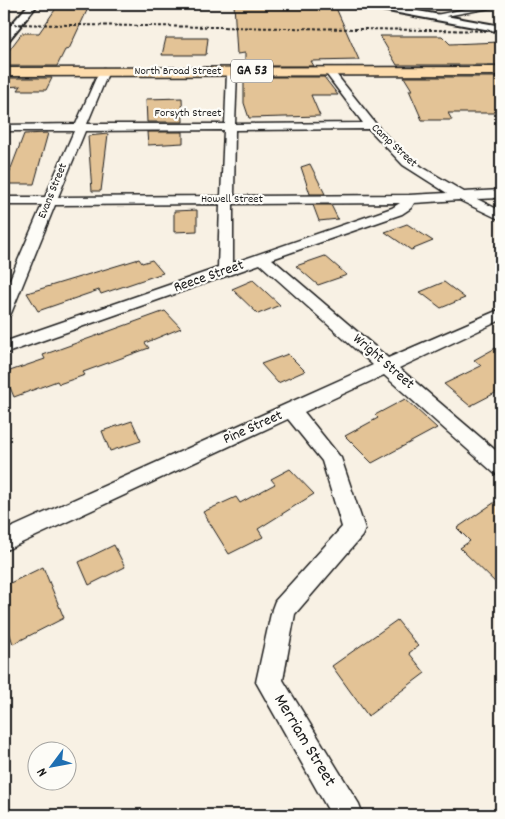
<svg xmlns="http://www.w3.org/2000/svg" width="505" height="819" font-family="Dekko,sans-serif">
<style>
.building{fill:#e3c396;stroke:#1c1c1c}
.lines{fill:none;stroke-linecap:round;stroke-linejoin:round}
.minor-casing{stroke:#1c1c1c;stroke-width:3}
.tertiary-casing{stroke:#1c1c1c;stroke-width:4}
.primary-casing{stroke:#1c1c1c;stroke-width:3}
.minor{fill:#fdfcf7;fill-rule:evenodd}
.tertiary{fill:#fdfcf7;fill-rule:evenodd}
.primary{fill:#fddcac;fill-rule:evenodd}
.rail{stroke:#1c1c1c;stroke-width:2;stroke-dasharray:3 2;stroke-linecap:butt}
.labels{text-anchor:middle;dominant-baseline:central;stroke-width:4.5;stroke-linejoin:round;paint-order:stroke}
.far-street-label{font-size:12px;fill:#1c1c1c;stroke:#fdfcf7}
.shield{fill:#fdfcf7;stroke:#605f5e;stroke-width:1}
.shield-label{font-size:14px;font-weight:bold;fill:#1c1c1c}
.street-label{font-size:15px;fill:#1c1c1c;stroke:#fdfcf7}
.near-street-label{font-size:18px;fill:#1c1c1c;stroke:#fdfcf7}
</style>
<rect width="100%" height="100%" fill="#f8f1e4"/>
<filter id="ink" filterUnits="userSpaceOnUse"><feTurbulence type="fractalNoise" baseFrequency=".02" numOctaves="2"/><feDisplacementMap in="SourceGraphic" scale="10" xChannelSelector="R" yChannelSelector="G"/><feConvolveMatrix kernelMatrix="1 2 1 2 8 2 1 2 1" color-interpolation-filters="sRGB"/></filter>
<g filter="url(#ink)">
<g class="building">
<polygon points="59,4 90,4 69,49 65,50 57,66 4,66 4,57 22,33 39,33"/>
<polygon points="234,4 296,4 297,7 336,8 359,60 311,61 314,66 245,66 245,53 237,54"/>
<polygon points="380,36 442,36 450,44 501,42 501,65 397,65"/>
<polygon points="166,38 208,38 206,55 162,55"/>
<polygon points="244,77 324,77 338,95 311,95 320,116 249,118 244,103"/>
<polygon points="404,77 501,77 501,113 448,113 452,120 422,120 409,90 412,90"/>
<polygon points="4,78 52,78 46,90 18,90 21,86 4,87"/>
<polygon points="182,98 183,122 147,122 146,99"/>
<polygon points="147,132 183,132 183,143 148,145"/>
<polygon points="48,133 34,184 5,184 24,134"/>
<polygon points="108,134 101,191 92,191 88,136"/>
<polygon points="310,164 325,194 310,194 301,167"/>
<polygon points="313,205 331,205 338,219 319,221"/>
<polygon points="197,210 197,231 174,232 174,211"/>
<polygon points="407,224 433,241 411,250 385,232"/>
<polygon points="325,256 347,275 318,285 296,266"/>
<polygon points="139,259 142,263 152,260 163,273 101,294 99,290 38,311 27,293"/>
<polygon points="253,280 280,305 258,314 232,289"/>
<polygon points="444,282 465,298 441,308 420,292"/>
<polygon points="165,311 181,328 145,343 149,348 83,372 85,375 59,384 57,381 14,397 4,373 45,359 43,355"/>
<polygon points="501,345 501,390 470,406 444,384 481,366 474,360"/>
<polygon points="288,354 305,371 278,383 261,364"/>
<polygon points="405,399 437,428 372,463 345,436 378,418 375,415"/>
<polygon points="132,421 141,441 110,451 102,431"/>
<polygon points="290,469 314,494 258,529 263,537 229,554 203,512 236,497 240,503 275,484 271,479"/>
<polygon points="501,498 501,588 460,548 470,541 457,528"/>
<polygon points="114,545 125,567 89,585 79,562"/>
<polygon points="43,567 64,618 13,644 4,616 4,586"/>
<polygon points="397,620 418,646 409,653 425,673 368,716 332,666"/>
</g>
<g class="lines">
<defs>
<g id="minor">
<polygon points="490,4 501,4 501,6 435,18 431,16"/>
<path d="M 104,68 L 109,71 L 87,124 L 225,124 L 227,72 L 232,69 L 237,72 L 235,124 L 363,123 L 324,71 L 326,69 L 332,69 L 379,128 L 400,150 L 422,167 L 464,192 L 501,190 L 501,198 L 477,199 L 501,211 L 501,220 L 459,200 L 414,203 L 411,208 L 402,214 L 272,259 L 388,358 L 501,309 L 501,320 L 399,368 L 501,455 L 501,475 L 494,473 L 384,375 L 304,412 L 341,458 L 365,529 L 362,536 L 295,614 L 283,680 L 359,804 L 363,815 L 331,815 L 256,682 L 272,609 L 275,601 L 342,527 L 322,461 L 288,419 L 4,551 L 4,531 L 373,365 L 260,264 L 4,354 L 4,342 L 218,268 L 220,204 L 55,205 L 12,311 L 10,315 L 4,316 L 4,293 L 42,205 L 4,205 L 4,197 L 45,197 L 74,131 L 4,131 L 4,125 L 76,124 L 99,71 ZM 369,129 L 403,165 L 447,193 L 409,195 L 234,196 L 235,130 ZM 224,130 L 221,196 L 58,197 L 85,131 ZM 400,203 L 392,208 L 233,263 L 233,204 Z"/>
</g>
<g id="tertiary">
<polygon points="29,4 38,4 8,41 4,42 4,33"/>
<polygon points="362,4 379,4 501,26 501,32 366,7"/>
</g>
<polygon id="primary" points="501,67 501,75 4,76 4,68"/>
</defs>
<use href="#minor" class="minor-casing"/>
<use href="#tertiary" class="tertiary-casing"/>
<use href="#primary" class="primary-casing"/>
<use href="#minor" class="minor"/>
<use href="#tertiary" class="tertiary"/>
<use href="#primary" class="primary"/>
<polyline class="rail" points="4,24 501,31"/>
</g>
</g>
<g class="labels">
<g class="far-street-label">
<text x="178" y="71">North Broad Street</text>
<text x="188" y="113">Forsyth Street</text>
<text transform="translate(394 146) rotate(43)">Camp Street</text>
<text transform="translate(53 191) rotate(-68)">Evans Street</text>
<text x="232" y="199">Howell Street</text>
</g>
<rect class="shield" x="231" y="59.5" width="42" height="23" rx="4"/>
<g class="shield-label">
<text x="252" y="71">GA 53</text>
</g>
<g class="street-label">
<text transform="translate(209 277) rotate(-19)">Reece Street</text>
<text transform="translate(383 362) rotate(41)">Wright Street</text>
<text transform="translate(253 428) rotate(-24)">Pine Street</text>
</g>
<g class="near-street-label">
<text transform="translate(304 741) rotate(59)">Merriam Street</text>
</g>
</g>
<rect width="505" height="819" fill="none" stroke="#fdfcf7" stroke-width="20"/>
<rect x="10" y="10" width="485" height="799" fill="none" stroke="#1c1c1c" stroke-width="2" filter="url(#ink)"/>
<g transform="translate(52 766) rotate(238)"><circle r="24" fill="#fdfcf7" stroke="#a3a29f"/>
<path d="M0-4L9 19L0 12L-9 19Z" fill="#1f6fb2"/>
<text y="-8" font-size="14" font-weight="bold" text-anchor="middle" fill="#1c1c1c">N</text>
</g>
</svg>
